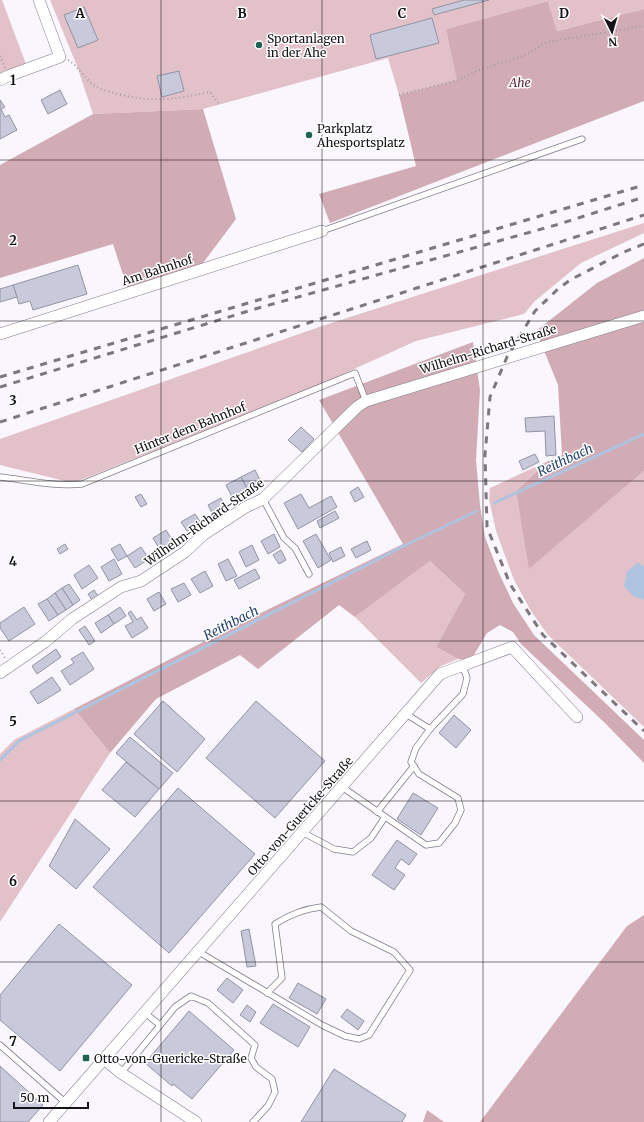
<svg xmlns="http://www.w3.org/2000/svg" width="644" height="1122" font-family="Merriweather,serif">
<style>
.green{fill:#e3c1c9}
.forest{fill:#d2acb5}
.water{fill:#aec3df}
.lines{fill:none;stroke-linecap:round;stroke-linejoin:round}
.stream{stroke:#aec3df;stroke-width:3}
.building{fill:#c8c9db;stroke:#9293a4}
.lane-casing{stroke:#827a89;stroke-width:7}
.street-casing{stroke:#827a89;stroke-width:12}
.path{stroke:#9f9ca2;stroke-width:2;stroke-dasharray:1 3;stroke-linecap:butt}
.lane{stroke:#fff;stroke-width:5.5}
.street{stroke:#fff;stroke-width:11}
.rail{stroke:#7c787e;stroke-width:3;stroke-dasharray:7 7;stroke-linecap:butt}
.grid{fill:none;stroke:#161318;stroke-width:1;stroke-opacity:0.55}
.poi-dot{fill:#1f6354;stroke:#fff;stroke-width:1.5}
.labels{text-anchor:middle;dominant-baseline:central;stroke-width:3;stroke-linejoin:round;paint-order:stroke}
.poi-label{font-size:12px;fill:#161318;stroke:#fff;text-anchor:start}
.park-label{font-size:12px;font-style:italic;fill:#582736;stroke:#fff}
.street-label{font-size:12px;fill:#161318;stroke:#fff}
.water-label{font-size:13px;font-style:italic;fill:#26446b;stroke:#fff}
.grid-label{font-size:13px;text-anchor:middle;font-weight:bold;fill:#161318;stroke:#fff;stroke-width:3;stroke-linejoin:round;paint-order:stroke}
</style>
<rect width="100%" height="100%" fill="#faf6fd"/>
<g class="green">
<polygon points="0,0 2,0 26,64 0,75"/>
<polygon points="50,0 644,0 644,9 557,31 548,1 446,29 458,80 399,95 388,58 203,109 93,114 77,66"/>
<polygon points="644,223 644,233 581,263 535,301 524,314 416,341 312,388 73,483 0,465 0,439 322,326"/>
<polygon points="548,461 516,491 530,568 644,471 644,727 548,635 531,611 514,580 496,531 489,499 490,488"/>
<polygon points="430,561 465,594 436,647 458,659 441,666 421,683 355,617"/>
<polygon points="74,709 110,753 0,922 0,754 14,740"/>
</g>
<g class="forest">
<polygon points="548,1 557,31 644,9 644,101 330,223 319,194 416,166 399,95 457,80 446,29"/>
<polygon points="203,109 236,219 200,267 128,290 113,244 0,278 0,165 93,114"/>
<polygon points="644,258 644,471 529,569 516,491 548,461 562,455 558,385 536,331 597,283"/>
<polygon points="473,342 480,390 476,460 480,505 485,537 498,571 513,603 534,635 644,740 644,763 605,723 521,644 513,632 500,625 487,633 474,655 466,660 458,659 436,647 465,594 430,561 355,617 339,605 258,669 240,655 156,699 110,753 74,709 238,624 403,544 319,400"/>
<polygon points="644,915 644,1122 480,1122 627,926"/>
<polygon points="427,1110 444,1122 423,1122"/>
</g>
<polygon class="water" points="638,562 644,567 644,600 633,596 624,586 627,572"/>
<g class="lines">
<g class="stream">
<polyline points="494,503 644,434"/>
<polyline points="0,760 19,741 414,541 477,511"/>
</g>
</g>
<g class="building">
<polygon points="464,0 489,0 434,15 432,9"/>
<polygon points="84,7 98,40 78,48 64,15"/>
<polygon points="432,18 439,43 376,59 370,35"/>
<polygon points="179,71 184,91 162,97 157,76"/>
<polygon points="60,90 67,104 48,114 41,100"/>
<polygon points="0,100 5,107 1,109 5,117 9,115 17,130 0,139"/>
<polygon points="78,265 87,294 33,310 30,301 19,304 13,285"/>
<polygon points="13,285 17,297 0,302 0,289"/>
<polygon points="554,416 556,455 546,456 545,431 526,432 525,418"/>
<polygon points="301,427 314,439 302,452 288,440"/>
<polygon points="535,454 539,462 523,470 519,461"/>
<polygon points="255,470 261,482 247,489 241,477"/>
<polygon points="241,477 247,489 232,497 226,485"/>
<polygon points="358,487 364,497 355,502 350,492"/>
<polygon points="141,494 147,504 141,507 135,497"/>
<polygon points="301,494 309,508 331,496 337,507 298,529 284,503"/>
<polygon points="221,498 226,509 213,515 208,505"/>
<polygon points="335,511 339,518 320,528 317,521"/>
<polygon points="195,514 201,523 187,531 181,522"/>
<polygon points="166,530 174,543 160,550 153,538"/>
<polygon points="274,534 280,547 268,554 261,541"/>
<polygon points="316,534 331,560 318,568 303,541"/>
<polygon points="367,541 371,550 356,558 351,549"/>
<polygon points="65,544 68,549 60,554 57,549"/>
<polygon points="120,544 127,556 118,561 111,549"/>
<polygon points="252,545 259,560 246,567 239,552"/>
<polygon points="141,547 149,559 135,568 127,556"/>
<polygon points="341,547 345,556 333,562 329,553"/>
<polygon points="281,550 286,560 279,564 273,555"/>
<polygon points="114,559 122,574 109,581 101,567"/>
<polygon points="228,559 237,576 226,581 218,564"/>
<polygon points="89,565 98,578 82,589 74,575"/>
<polygon points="255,569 260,578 239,589 234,580"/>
<polygon points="205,571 213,586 200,593 191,579"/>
<polygon points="184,583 191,595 178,602 171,589"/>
<polygon points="69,584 80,600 73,605 62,588"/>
<polygon points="62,588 73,605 66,610 55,593"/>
<polygon points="94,590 98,596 92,600 88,594"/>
<polygon points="159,592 166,604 154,611 147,599"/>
<polygon points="55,593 66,610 58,615 47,599"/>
<polygon points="47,599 58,615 49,621 38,604"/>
<polygon points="24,607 35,624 9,641 0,628 0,623"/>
<polygon points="120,607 126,616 114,624 108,615"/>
<polygon points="131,611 137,620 141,617 148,628 132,638 125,626 133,622 128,613"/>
<polygon points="108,615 114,624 101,633 95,623"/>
<polygon points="85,626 95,641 89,645 79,630"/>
<polygon points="56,649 61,657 37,674 32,666"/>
<polygon points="83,652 94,669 70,685 61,671 74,663 71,659"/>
<polygon points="52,677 61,690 38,704 30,692"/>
<polygon points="163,701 205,739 177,772 134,734"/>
<polygon points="256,701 325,761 275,818 206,758"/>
<polygon points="454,715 471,730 456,748 439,733"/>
<polygon points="130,737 173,773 159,789 116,753"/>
<polygon points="126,762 159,789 135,817 102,790"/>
<polygon points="178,788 255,854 169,953 93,887"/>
<polygon points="413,793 438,808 421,835 397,819"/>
<polygon points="75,819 110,849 76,889 49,866"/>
<polygon points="397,840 417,854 409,865 401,859 395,868 405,875 394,890 372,875"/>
<polygon points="59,924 132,985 60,1071 0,1020 0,995"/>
<polygon points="249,929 256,966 247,967 241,931"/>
<polygon points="227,978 243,990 233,1003 217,990"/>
<polygon points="298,983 326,999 317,1014 289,998"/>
<polygon points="273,1004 310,1027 298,1047 260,1023"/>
<polygon points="247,1005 256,1012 250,1022 240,1015"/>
<polygon points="347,1009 364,1021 358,1030 341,1017"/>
<polygon points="189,1011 234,1050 192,1099 173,1084 172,1086 145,1063"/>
<polygon points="0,1066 43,1105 28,1122 0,1122"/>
<polygon points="334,1069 406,1115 402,1122 301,1122"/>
</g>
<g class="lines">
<defs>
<g id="lane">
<polyline points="322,231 582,139"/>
<path d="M 0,477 C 27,480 55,487 82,484 L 355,373 L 366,401"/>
<polyline points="263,499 284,538 295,548 309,574"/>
<polyline points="430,729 463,694 467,678 463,667"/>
<polyline points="342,787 426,845 439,843 455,823 461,810 458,798 419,774 411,762 416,748 430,729 406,714"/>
<polyline points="377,812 414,766"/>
<polyline points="304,833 334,849 353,852 371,838 385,817"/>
<path d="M 199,952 L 322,1025 L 345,1036 L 359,1039 L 369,1035 L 410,970 L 394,952 L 351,931 L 321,907 C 303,909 289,915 275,924 L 282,978 L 267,993"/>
<polyline points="145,1013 160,1025"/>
<polyline points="0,1045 66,1103"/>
<polyline points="121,1073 175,1007 191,996 208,1003 255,1045 251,1058 256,1067 272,1079 275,1092 268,1106 253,1122"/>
</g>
<g id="street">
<polyline points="0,80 8,76 60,57 39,0"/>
<polyline points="0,334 322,231"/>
<polyline points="0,673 45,642 72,619 121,587 141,581 185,552 203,535 246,507 263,499 357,407 366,401 644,316"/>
<polyline points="104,1059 121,1073 196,1122"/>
<polyline points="49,1122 440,674 512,647 577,717"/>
</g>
</defs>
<use href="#lane" class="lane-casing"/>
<use href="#street" class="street-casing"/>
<g class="path">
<polyline points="0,56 5,68"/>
<path d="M 68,60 C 80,67 85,81 97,87 C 104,91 112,92 118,94 C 152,103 176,99 210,92 L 219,104"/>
<polyline points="399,95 458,80 479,70 526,55 547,42 644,26"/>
<polyline points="0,650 5,658"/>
</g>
<use href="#lane" class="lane"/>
<use href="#street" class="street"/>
<g class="rail">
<polyline points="644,244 624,252 570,280 558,289 535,311 507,357 490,397 485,455 487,527 510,584 543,635 644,731"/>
<polyline points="0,377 644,185"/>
<polyline points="0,387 255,309 556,225 644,197"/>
<polyline points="0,422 644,215"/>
</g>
</g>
<path class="grid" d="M 161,0 L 161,1122M 322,0 L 322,1122M 483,0 L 483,1122M 0,160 L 644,160M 0,321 L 644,321M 0,481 L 644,481M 0,641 L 644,641M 0,801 L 644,801M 0,962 L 644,962"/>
<g class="poi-dot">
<circle cx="259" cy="45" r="4"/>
<circle cx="309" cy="135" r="4"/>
<rect x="82" y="1054" width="8" height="8" rx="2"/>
</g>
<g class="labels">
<g class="poi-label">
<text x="267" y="38">Sportanlagen<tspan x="267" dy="14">in der Ahe</tspan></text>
<text x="317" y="128">Parkplatz<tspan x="317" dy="14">Ahesportsplatz</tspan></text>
<text x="94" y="1058">Otto-von-Guericke-Straße</text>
</g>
<g class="park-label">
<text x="520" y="82">Ahe</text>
</g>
<g class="street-label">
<text transform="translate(157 270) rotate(-18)">Am Bahnhof</text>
<text transform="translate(488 349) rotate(-17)">Wilhelm-Richard-Straße</text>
<text transform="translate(190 428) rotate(-22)">Hinter dem Bahnhof</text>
<text transform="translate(204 522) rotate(-35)">Wilhelm-Richard-Straße</text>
<text transform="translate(300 816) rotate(-49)">Otto-von-Guericke-Straße</text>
</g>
<g class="water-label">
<text transform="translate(565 460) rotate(-25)">Reithbach</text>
<text transform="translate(231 623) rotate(-27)">Reithbach</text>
</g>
</g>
<g class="grid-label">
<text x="80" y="18">A</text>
<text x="242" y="18">B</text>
<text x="402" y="18">C</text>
<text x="564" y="18">D</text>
<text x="13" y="85">1</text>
<text x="13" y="245">2</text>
<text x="13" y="405">3</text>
<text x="13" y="566">4</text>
<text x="13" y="726">5</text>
<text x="13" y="886">6</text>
<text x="13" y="1046">7</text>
</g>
<g transform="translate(612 32) rotate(175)" stroke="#ffffff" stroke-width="3" paint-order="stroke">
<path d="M0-3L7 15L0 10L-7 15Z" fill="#161318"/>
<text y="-6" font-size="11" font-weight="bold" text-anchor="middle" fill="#161318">N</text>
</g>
<path d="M14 1102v6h74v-6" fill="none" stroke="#161318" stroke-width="2"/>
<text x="20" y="1102" font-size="12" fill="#161318" stroke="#ffffff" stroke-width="3" paint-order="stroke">50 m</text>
</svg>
